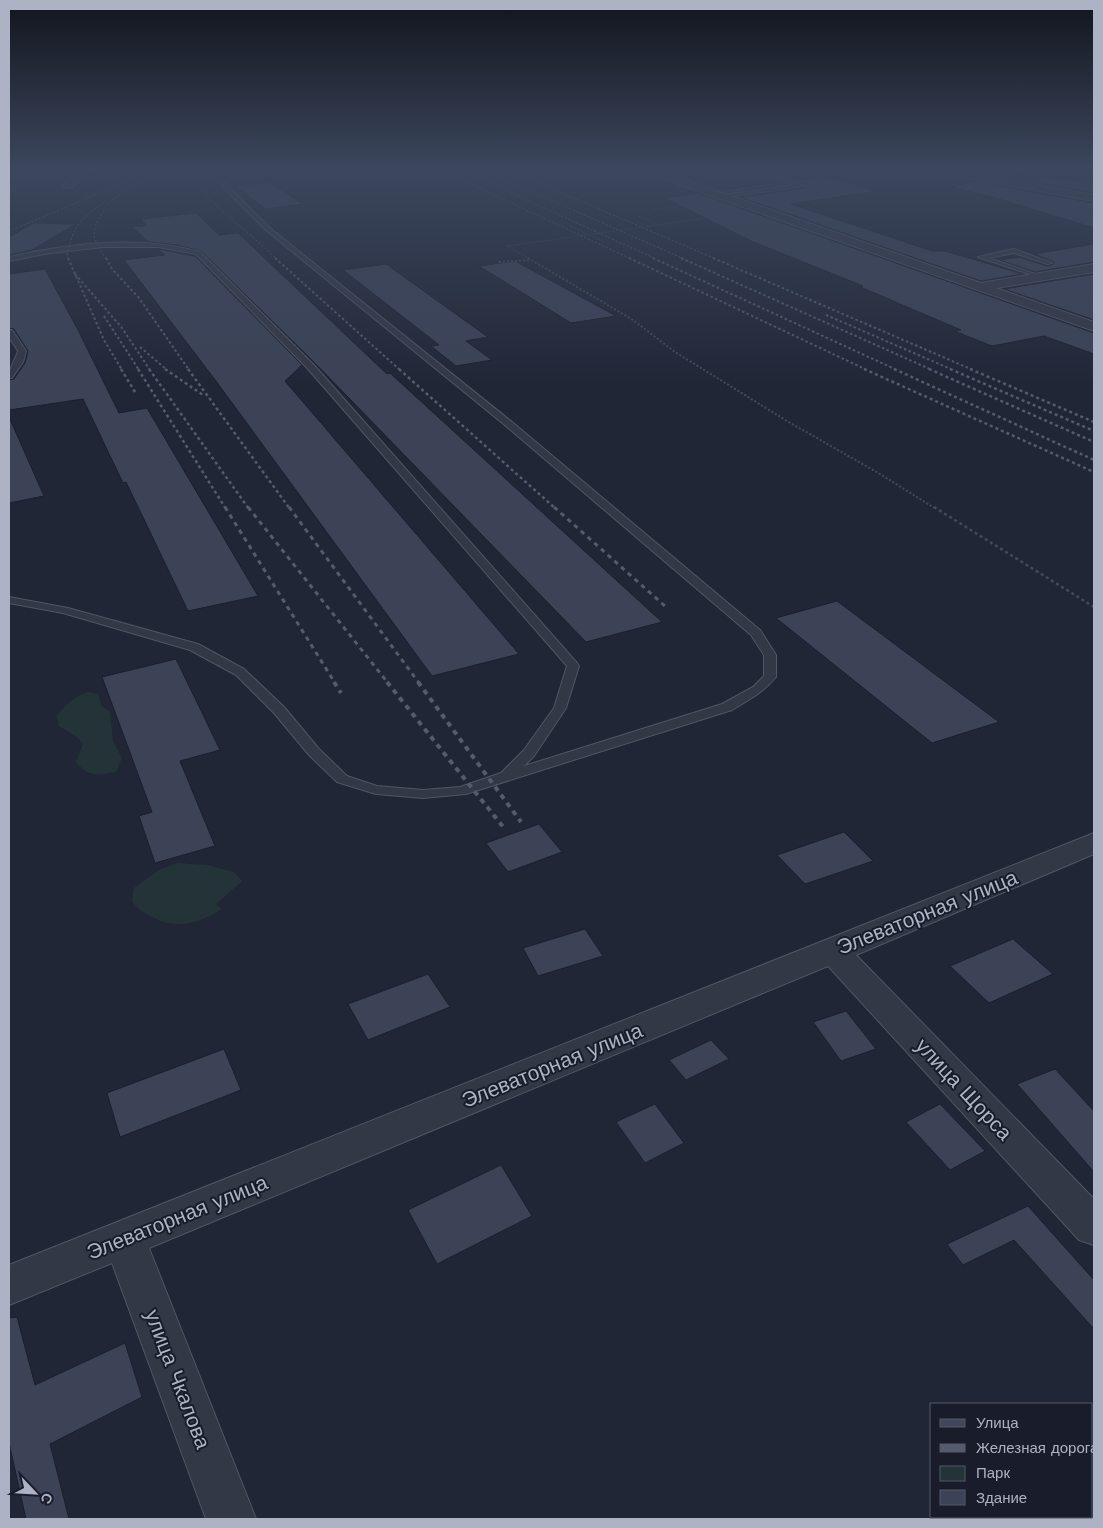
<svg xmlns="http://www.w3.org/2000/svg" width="1103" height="1528" font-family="'Work Sans',sans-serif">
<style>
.green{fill:#233338}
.building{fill:#3c4357;stroke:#1b1f2d}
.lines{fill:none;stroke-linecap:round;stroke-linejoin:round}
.lane-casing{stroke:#515565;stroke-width:2}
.street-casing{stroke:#515565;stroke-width:2}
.secondary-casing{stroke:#515565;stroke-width:2}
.path-far2{stroke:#3f4e55;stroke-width:1;stroke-dasharray:1 1;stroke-linecap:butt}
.path-far1{stroke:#3f4e55;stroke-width:2;stroke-dasharray:2 2;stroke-linecap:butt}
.path{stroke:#3f4e55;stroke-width:2.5;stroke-dasharray:3 3;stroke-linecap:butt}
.lane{fill:#333847;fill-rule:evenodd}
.street{fill:#333847;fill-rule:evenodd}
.secondary{fill:#41465a;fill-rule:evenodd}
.rail-far4{stroke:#555b6e;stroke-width:1;stroke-dasharray:2 2;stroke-linecap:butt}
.rail-far3{stroke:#555b6e;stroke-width:2;stroke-dasharray:2.5 2.5;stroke-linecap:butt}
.rail-far2{stroke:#555b6e;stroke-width:2.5;stroke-dasharray:3 3;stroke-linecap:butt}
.rail-far1{stroke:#555b6e;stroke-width:3;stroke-dasharray:4.5 4.5;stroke-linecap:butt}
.rail{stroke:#555b6e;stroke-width:4;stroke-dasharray:5 5;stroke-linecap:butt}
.path-bridge{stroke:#3f4e55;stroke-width:1;stroke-dasharray:1 1;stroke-linecap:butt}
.labels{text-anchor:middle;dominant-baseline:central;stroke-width:4;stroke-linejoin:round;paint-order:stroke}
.near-street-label{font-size:21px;fill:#adb2c4;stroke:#191d2b}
</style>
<rect width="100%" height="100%" fill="#202636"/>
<g class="green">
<polygon points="812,171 939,172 935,174 905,173 851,179 829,178 814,174"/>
<path d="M 87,692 L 98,694 L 102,707 L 110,711 L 113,741 L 122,758 L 116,772 C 97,775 89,778 76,762 L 83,744 L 77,737 L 59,726 L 57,716 C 65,704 74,698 87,692 Z"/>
<path d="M 177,863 L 207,865 L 234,872 L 242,881 L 216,904 L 222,909 C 199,923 178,930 154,918 C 144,913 138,910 132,901 L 134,888 L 159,870 Z"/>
</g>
<g class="building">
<polygon points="1000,173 1034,179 1044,176 1094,184 1094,193 993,175"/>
<polygon points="824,176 877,191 791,204 932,251 945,251 1023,274 981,281 740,197 804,188 805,184 794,180"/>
<polygon points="973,181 1094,203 1094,228 996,198 952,187"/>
<polygon points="270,182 303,204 265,209 236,186"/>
<polygon points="781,182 786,184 727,193 721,190"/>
<polygon points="698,193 1094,333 1094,354 1044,336 992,346 954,331 961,330 858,286 863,286 751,241 665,198"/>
<polygon points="196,213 219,235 238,233 387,374 390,373 662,622 586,642 310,358 201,251 177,245 149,242 131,226 147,226 141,219"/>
<polygon points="34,223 76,224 32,250 9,255 9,237"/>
<polygon points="1094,244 1094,262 1035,272 1000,260 1019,257 1047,266 1052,265 1054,262 1034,254"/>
<polygon points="158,249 195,256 302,365 285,381 519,654 432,676 216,381 124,260 165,255"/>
<polygon points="515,261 616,316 571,323 479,266"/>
<polygon points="386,264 488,337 466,341 492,360 456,366 431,346 439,345 343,270"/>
<polygon points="45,269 77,328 119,413 147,408 258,596 188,611 126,482 123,483 83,399 9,410 9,380 14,379 25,363 28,351 14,329 9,328 9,274"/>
<polygon points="1094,274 1094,320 1004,289"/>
<polygon points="9,417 44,496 9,503"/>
<polygon points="837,601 999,722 932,743 776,618"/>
<polygon points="176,659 220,750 180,761 215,846 155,863 139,816 152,812 102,677"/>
<polygon points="539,824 562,852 508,872 486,843"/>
<polygon points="844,832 873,861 805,884 777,855"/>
<polygon points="585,929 603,956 538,976 523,948"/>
<polygon points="1013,939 1053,974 989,1003 950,966"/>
<polygon points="428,974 450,1007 368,1040 348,1004"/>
<polygon points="846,1011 876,1049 841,1061 813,1022"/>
<polygon points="711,1040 729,1059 686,1080 669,1060"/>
<polygon points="224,1049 241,1090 120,1137 107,1093"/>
<polygon points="1055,1069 1094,1111 1094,1172 1017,1084"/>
<polygon points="655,1104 684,1143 645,1163 616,1122"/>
<polygon points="940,1104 985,1151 950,1170 906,1122"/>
<polygon points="501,1165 532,1216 437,1264 408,1210"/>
<polygon points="1028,1206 1094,1280 1094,1329 1014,1240 963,1265 947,1244"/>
<polygon points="17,1317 35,1385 125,1343 142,1397 50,1444 69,1519 26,1519 9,1443 9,1318"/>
</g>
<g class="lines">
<defs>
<g id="lane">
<polygon points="756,171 763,171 804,186 719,198 716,196 794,185"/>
<path d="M 222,184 L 226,184 L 271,229 L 512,422 L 760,630 L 776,655 L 776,677 C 764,692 748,700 732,710 L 466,794 L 423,798 L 376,794 L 337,782 L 309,755 L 274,713 L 236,675 L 190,650 L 63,613 L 9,603 L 9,597 L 68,608 L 198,644 L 244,669 L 284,707 L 319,749 L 347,776 L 377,786 L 423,790 L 460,787 L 501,773 L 524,750 L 554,708 L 567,666 L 308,369 L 196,254 L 158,247 L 104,247 L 50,253 L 9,261 L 9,257 C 70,243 139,235 200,252 L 314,365 L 577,663 L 579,666 L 566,708 L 534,756 L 524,766 L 722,704 L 753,687 L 764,676 L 764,655 L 751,635 L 506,426 L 267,231 L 222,186 Z"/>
<polygon points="1014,249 1052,263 1047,264 1014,253 989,258 1044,277 1044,279 978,257"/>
<path d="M 9,330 L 12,330 L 26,351 L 23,362 L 12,378 L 9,378 C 8,369 15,361 18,351 L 9,337 Z"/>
</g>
<g id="street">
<polygon points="79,171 90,171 72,188 64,188 63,186 64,184"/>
<polygon points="652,171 660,171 981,283 1094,264 1094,272 996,288 1094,322 1094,331 652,175"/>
<polygon points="1078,171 1094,171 1094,176 1079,173"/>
<polygon points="965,172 1094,195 1094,201 961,177 960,175"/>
<polygon points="1094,833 1094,854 856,955 1094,1199 1094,1245 1079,1240 828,966 149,1248 256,1519 206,1519 112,1263 9,1305 9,1265"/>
</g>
<polygon id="secondary" points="645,171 660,171 661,173 656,176"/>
</defs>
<use href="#lane" class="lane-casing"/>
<use href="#street" class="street-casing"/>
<use href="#secondary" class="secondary-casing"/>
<g class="path-far2">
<polyline points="610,171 635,181"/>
<polyline points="622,171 631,174"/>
<polyline points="894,176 947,173"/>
<polyline points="653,210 687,205"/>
<polyline points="659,225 706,218"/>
<polyline points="570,226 609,244"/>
<polyline points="507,246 530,259"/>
</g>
<g class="path-far1">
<polyline points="528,258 633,320 675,352 787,421 880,474 936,509"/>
<polyline points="499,262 531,260"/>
</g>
<polyline class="path" points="934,507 1094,607"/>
<use href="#lane" class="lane"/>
<use href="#street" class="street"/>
<use href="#secondary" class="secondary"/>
<g class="rail-far4">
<polyline points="208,171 205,180 205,195 277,259"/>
<polyline points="443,171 631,259"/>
<polyline points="463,171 656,259"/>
<polyline points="485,171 684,259"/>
<polyline points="510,171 716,259"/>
<polyline points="133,185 160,171"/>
<polyline points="9,231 136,178"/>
<path d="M 69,259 C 66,254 68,250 70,244 C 74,223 90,212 107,200"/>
<polyline points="106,259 94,238 95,226 109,202 138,182"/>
</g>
<g class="rail-far3">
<polyline points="68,258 104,340 122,370"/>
<polyline points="106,258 112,269 139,298 189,370"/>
<polyline points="275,258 400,370"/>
<polyline points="629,258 867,370"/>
<polyline points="653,258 897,370"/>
<polyline points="681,258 932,370"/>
<polyline points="713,258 973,370"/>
<polyline points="75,274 122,328 150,370"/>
<polyline points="826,315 953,370"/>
<polyline points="104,316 139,370"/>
<polyline points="140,347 167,370"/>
</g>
<g class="rail-far2">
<polyline points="121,369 135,392"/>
<polyline points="138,369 226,509"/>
<polyline points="149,369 249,509"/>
<polyline points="165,369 203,395"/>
<polyline points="188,369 290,509"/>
<polyline points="399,369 556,509"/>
<polyline points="864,369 1094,472"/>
<polyline points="894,369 1094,460"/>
<polyline points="929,369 1094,442"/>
<polyline points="950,369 1094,431"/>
<polyline points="970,369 1094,422"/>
</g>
<g class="rail-far1">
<polyline points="225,507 335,683"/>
<polyline points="248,507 388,683"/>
<polyline points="289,507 419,683"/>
<polyline points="554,507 666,607"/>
</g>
<g class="rail">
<polyline points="334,682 341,693"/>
<polyline points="387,682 504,828"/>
<polyline points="418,682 521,822"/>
</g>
<polyline class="path-bridge" points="507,246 659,225 638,216"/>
</g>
<linearGradient id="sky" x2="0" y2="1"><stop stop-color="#12151e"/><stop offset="0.44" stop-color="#3c475d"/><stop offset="1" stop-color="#3c475d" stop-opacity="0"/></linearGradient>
<rect width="1103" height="385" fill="url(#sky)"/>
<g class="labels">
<g class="near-street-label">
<text transform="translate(927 912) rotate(-22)">Элеваторная улица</text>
<text transform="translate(552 1065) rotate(-22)">Элеваторная улица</text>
<text transform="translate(964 1089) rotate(47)">улица Щорса</text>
<text transform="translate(177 1217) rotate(-22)">Элеваторная улица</text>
<text transform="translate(178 1379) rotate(69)">улица Чкалова</text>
</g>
</g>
<rect width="1103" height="1528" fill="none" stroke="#adb2c4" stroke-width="20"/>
<rect x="930" y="1403" width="162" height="115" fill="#191d2b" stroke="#545968"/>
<rect x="940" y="1419" width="25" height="8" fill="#41465a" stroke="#545968"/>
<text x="976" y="1428" font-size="15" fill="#adb2c4">Улица</text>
<rect x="940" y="1444" width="25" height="8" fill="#555b6e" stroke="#545968"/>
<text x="976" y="1453" font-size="15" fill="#adb2c4">Железная дорога</text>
<rect x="940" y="1466" width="25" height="15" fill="#233338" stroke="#545968"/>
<text x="976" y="1478" font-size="15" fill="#adb2c4">Парк</text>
<rect x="940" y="1490" width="25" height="15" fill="#3c4357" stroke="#545968"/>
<text x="976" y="1503" font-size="15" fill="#adb2c4">Здание</text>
<g transform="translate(35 1493) rotate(115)" stroke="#191d2b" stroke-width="4" paint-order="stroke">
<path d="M0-4L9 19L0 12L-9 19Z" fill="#adb2c4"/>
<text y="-8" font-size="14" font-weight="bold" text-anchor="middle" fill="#adb2c4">С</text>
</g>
</svg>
